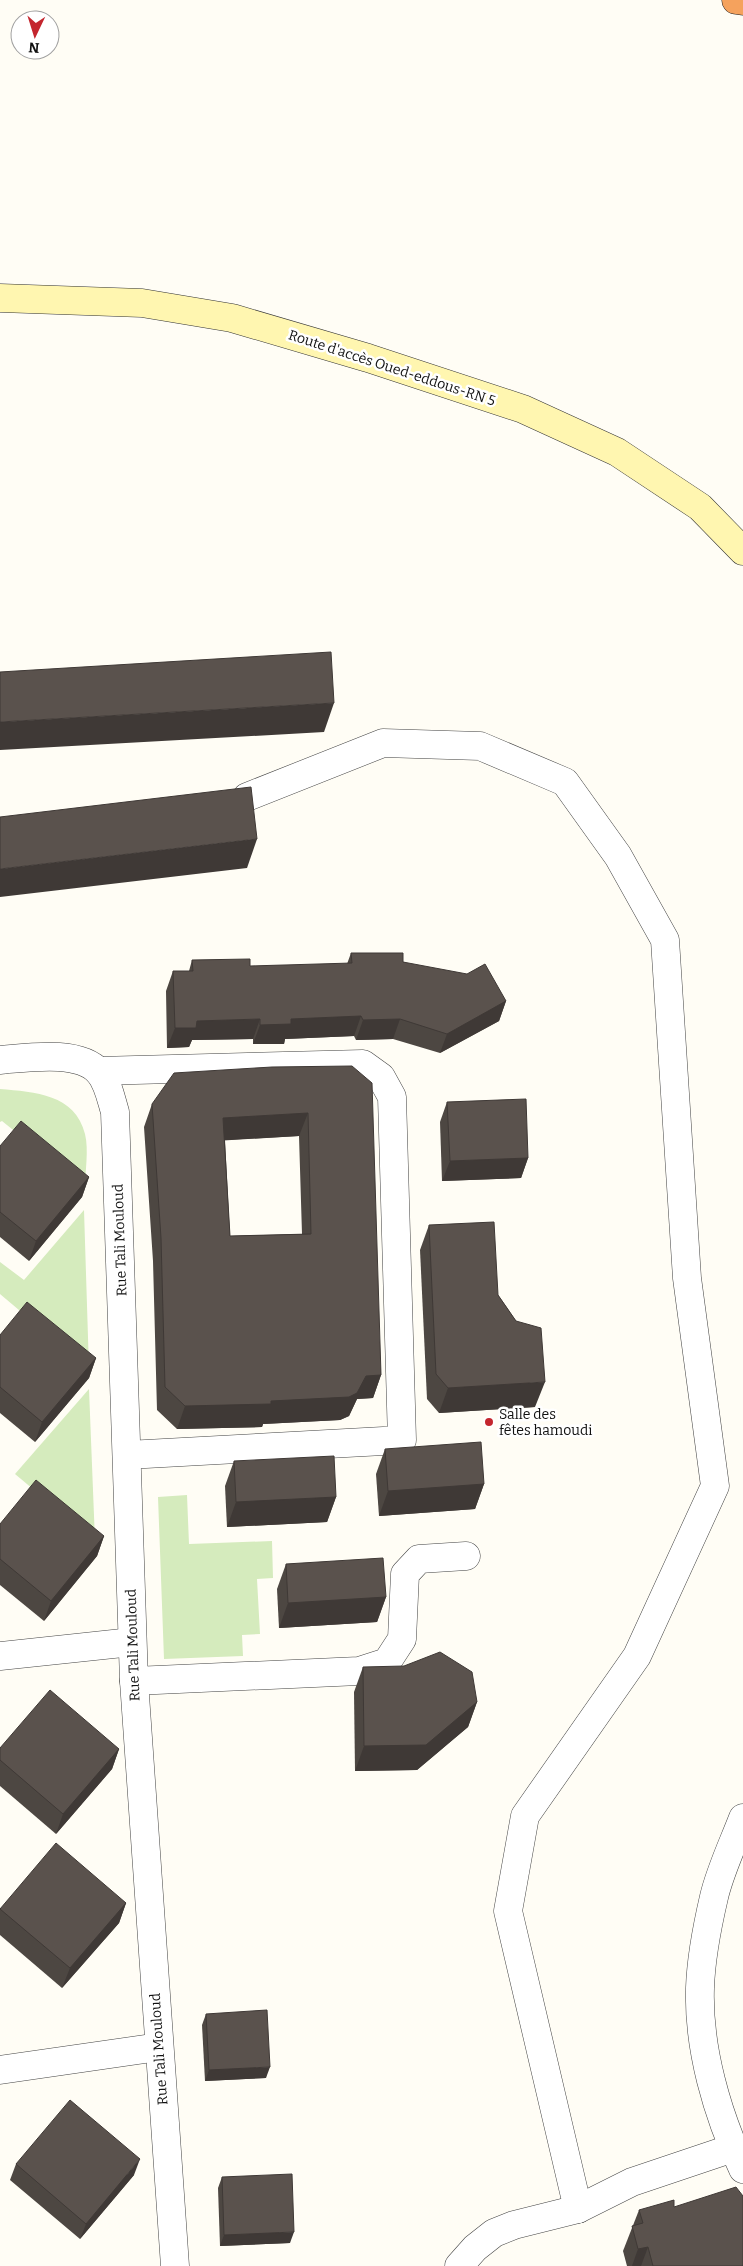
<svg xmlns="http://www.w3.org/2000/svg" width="743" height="2266" font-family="Bitter,serif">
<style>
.grass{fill:#d5ebbd}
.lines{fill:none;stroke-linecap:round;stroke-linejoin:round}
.minor-casing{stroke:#444;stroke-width:29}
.secondary-casing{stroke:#333;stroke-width:29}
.motorway-casing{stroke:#222;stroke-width:29}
.minor{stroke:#fff;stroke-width:28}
.secondary{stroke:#fff6b0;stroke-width:28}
.motorway{stroke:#f5a25d;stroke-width:28}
.wall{fill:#4d4742;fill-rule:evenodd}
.shaded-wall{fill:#3f3936}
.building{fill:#5a524d;stroke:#3f3936;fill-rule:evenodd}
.poi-dot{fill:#c4262e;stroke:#fff;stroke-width:2}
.labels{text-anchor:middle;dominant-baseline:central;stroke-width:5;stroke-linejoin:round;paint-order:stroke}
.street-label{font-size:14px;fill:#111;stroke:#fff}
.poi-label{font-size:14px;fill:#111;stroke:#fff;text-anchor:start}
</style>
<rect width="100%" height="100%" fill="#fffdf5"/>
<g class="grass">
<path d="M 0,1089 C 35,1092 75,1094 85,1134 C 89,1150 85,1172 85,1188 L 2,1121 L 0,1122 Z"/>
<polygon points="84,1210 89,1369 0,1294 0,1262 24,1280"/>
<polygon points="89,1389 95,1541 15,1474"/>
<polygon points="187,1495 189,1544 272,1541 273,1578 257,1579 260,1634 242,1635 243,1656 164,1659 158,1497"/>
</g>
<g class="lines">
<defs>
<g id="minor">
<polyline points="247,797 383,743 480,746 565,782 618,856 665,940 687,1278 715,1486 637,1656 525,1816 508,1911 578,2209"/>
<path d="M 0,1060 C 26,1058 79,1049 99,1072 C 108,1082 111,1099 115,1112 L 134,1681 L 175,2266"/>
<polyline points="98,1071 363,1064 381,1077 392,1097 402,1440 127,1455"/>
<polyline points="0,1656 132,1642"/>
<polyline points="134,1681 359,1671 387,1662 402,1639 405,1574 419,1559 466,1556"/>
<path d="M 743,1818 C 733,1844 720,1871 714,1897 C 707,1927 701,1958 700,1988 C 698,2048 717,2114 743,2169"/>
<polyline points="0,2070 159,2047"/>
<polyline points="459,2266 475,2248 494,2233 514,2225 578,2209 632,2182 733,2148"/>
</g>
<polyline id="secondary" points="0,298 142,303 232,318 368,358 523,409 617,452 700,507 743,551"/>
<polyline id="motorway" points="736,0 743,1"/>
</defs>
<use href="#minor" class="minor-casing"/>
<use href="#secondary" class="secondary-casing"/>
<use href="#motorway" class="motorway-casing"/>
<use href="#minor" class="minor"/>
<use href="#secondary" class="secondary"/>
<use href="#motorway" class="motorway"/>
</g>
<g class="wall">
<polygon points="351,953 403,962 506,1001 499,1021 440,1053 393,1039 356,1040 354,1036 285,1039 284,1044 253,1044 253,1039 192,1040 189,1047 167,1048 166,991 173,971 189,971 192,960 250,966 347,964"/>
<path d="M 352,1066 L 381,1375 L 373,1398 L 357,1399 L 349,1416 L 340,1420 L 263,1424 L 262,1427 L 177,1429 L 157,1410 L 153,1261 L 144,1127 L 152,1104 ZM 299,1136 L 302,1234 L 230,1236 L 225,1140 Z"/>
<polygon points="447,1102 528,1158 521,1178 442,1181 440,1122"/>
<polygon points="0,1146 89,1177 82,1197 29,1261 0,1237"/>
<polygon points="429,1225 498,1295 516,1321 535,1407 439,1413 427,1399 420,1250"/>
<polygon points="0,1335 96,1358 89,1378 35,1442 0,1413"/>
<polygon points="385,1449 484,1484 475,1509 379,1516 376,1474"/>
<polygon points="234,1461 336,1497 327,1522 227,1527 225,1486"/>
<polygon points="0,1524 104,1536 97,1556 44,1621 0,1585"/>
<polygon points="286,1564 386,1597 377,1622 279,1628 277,1589"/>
<polygon points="363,1667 477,1702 468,1727 417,1770 355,1771 354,1692"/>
<polygon points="0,1748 119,1749 112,1769 56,1834 0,1786"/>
<polygon points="126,1903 119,1923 62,1988 0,1935 0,1908"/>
<polygon points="206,2014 266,2078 205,2081 202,2025"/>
<polygon points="16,2164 134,2175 80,2239 10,2180"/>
<polygon points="222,2177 290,2243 220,2246 218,2188"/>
<polygon points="674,2207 743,2266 627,2266 623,2251 639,2210"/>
</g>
<g class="shaded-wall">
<polygon points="334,703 324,732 0,750 0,722"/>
<polygon points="257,839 247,868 0,897 0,869"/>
<polygon points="506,1001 499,1021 440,1053 447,1034"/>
<polygon points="361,1016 354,1036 285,1039 284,1044 253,1044 260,1025 291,1019"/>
<polygon points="260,1019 253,1039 192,1040 189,1047 167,1048 175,1028 197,1021"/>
<polygon points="400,1019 393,1039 356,1040 363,1020"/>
<polygon points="308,1113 299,1136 215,1141 223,1118"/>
<polygon points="528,1158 521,1178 442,1181 450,1161"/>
<polygon points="89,1177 82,1197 29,1261 36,1241"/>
<polygon points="96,1358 89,1378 35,1442 42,1422"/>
<polygon points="381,1375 373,1398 357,1399 349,1416 340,1420 263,1424 262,1427 177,1429 185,1406 271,1401 366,1376"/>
<polygon points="545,1382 535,1407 439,1413 448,1388"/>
<polygon points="484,1484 475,1509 379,1516 388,1491"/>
<polygon points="336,1497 327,1522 227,1527 236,1502"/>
<polygon points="104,1536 97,1556 44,1621 51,1601"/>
<polygon points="386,1597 377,1622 279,1628 288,1603"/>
<polygon points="477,1702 468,1727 417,1770 355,1771 364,1746"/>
<polygon points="119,1749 112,1769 56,1834 63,1814"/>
<polygon points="126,1903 119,1923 62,1988 70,1968"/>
<polygon points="270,2067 266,2078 205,2081 209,2070"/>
<polygon points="140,2159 134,2175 80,2239 86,2224"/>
<polygon points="294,2232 290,2243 220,2246 224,2235"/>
<polygon points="648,2247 641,2266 632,2266 638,2249"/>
</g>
<g class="building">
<polygon points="331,652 334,703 0,722 0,672"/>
<polygon points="251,787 257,839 0,869 0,817"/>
<polygon points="351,953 403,953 403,962 467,974 485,964 506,1001 447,1034 400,1019 363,1020 361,1016 291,1019 291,1024 260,1025 260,1019 197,1021 196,1028 175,1028 173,971 193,971 192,960 250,959 250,966 352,963"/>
<path d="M 352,1066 L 372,1083 L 381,1375 L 366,1376 L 357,1393 L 349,1397 L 271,1401 L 271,1404 L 185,1406 L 165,1387 L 161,1238 L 152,1104 L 174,1073 L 272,1067 ZM 308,1113 L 311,1234 L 230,1236 L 223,1118 Z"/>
<polygon points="526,1099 528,1158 450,1161 447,1102"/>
<polygon points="21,1121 89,1177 36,1241 0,1212 0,1146"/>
<polygon points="494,1222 498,1295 516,1321 541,1328 545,1382 448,1388 436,1374 429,1225"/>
<polygon points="27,1302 96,1358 42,1422 0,1387 0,1335"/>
<polygon points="481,1442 484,1484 388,1491 385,1449"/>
<polygon points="334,1456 336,1497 236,1502 234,1461"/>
<polygon points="36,1480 104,1536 51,1601 0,1559 0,1524"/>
<polygon points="383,1558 386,1597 288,1603 286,1564"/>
<polygon points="440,1652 472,1672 477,1702 426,1745 364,1746 363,1667 404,1666"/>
<polygon points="50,1690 119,1749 63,1814 0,1760 0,1748"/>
<polygon points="56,1843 126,1903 70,1968 0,1909"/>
<polygon points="267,2010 270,2067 209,2070 206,2014"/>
<polygon points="70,2100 140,2159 86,2224 16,2164"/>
<polygon points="292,2174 294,2232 224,2235 222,2177"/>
<polygon points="736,2187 743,2196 743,2266 653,2266 648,2247 638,2249 632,2226 643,2223 639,2210 674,2200 674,2207"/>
</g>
<circle class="poi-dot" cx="489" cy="1422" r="5"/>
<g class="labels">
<g class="street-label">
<text transform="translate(392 368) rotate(18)">Route d'accès Oued-eddous-RN 5</text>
<text transform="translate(120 1240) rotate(-92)">Rue Tali Mouloud</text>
<text transform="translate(133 1645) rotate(-92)">Rue Tali Mouloud</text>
<text transform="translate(159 2049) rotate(-94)">Rue Tali Mouloud</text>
</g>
<g class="poi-label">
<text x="499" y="1414">Salle des<tspan x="499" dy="16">fêtes hamoudi</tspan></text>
</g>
</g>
<g transform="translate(35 35) rotate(184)"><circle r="24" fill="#ffffff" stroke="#a0a0a0"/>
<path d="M0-4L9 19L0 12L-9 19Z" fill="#c4262e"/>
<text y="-8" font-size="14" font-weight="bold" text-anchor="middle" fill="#111111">N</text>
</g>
</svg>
